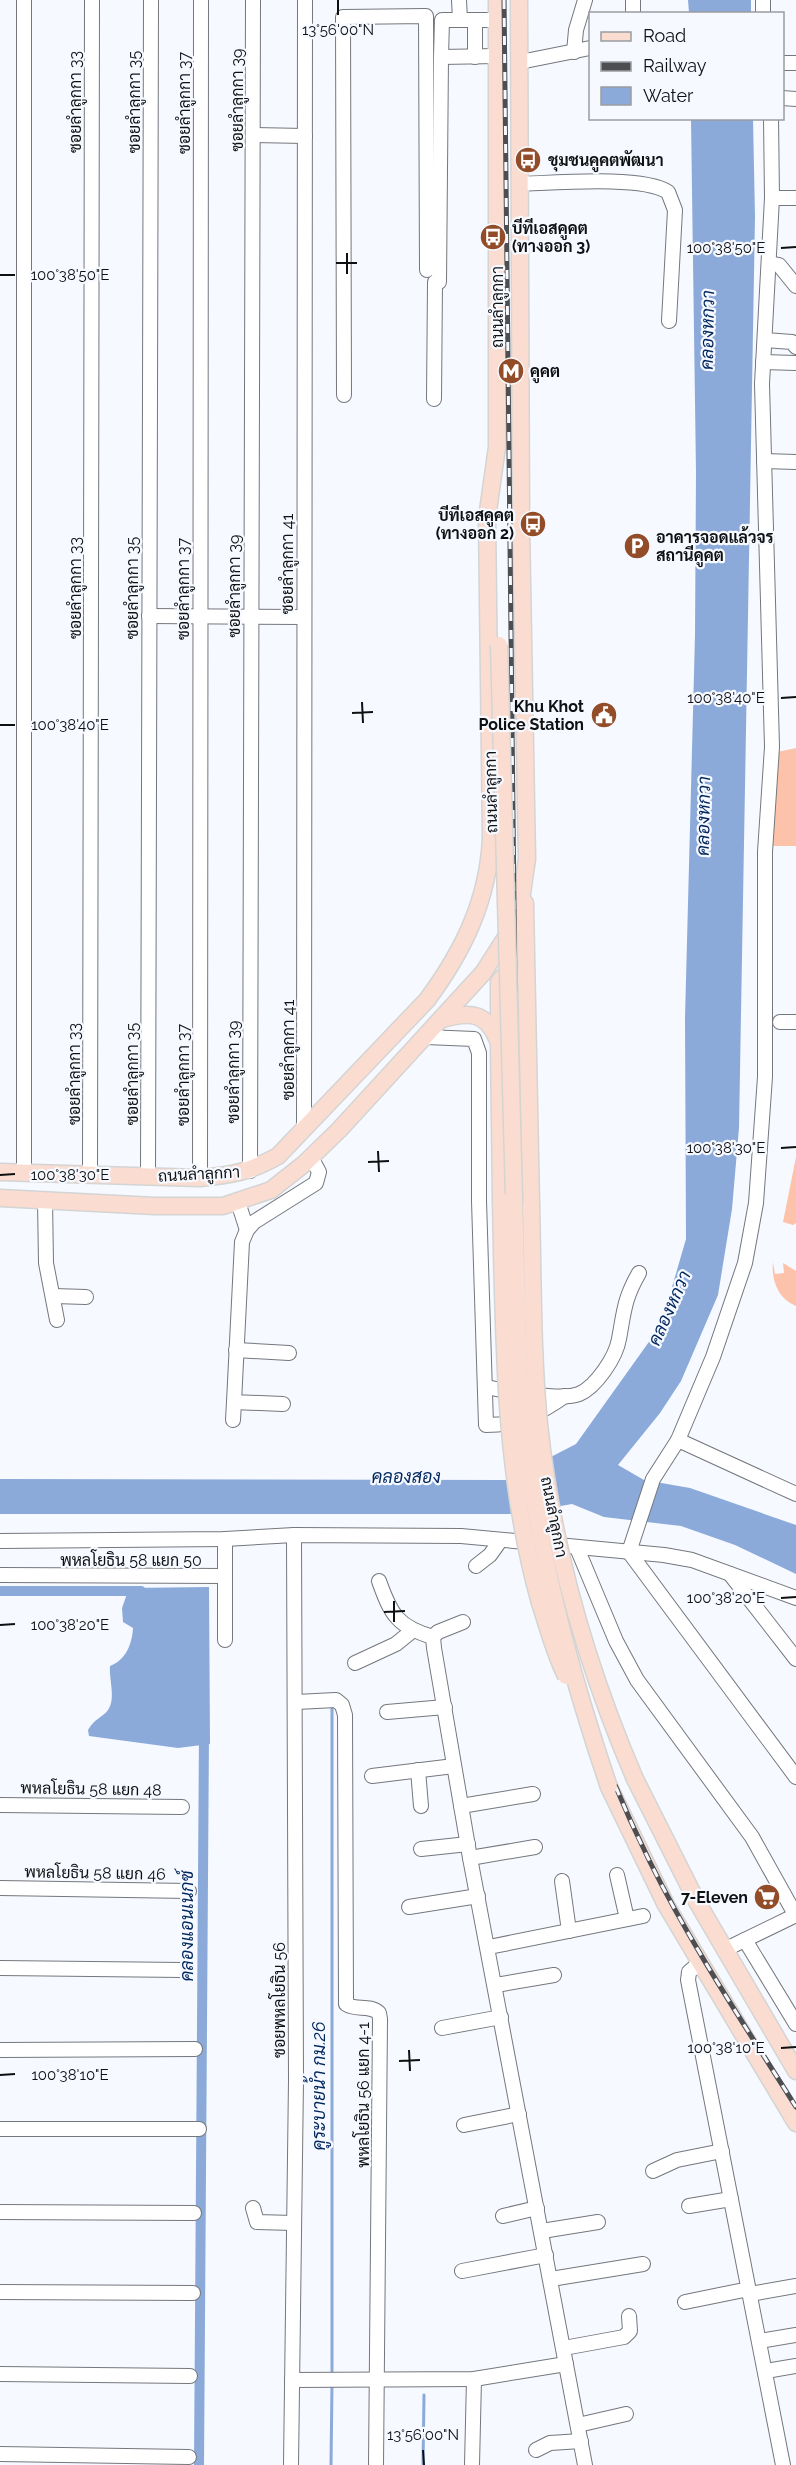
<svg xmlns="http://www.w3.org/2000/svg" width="796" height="2465" font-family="Raleway,Sarabun,sans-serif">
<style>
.green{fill:#fdc3aa}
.water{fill:#8baada}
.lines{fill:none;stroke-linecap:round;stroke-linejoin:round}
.stream{stroke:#8baada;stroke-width:3}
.canal{stroke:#8baada;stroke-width:10}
.minor-casing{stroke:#74777c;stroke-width:16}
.major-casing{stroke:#d4d4d4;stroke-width:19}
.minor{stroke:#fff;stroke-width:14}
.major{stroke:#faddd0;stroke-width:16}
.rail-casing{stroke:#4d4e51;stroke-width:5}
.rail{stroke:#f6f9ff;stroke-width:3;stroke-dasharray:9;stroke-linecap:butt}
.major-bridge-casing{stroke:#d4d4d4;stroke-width:19;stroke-linecap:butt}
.major-bridge{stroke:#faddd0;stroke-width:16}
.ticks{fill:none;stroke:#0f1012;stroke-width:2}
.labels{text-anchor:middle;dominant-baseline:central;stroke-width:4.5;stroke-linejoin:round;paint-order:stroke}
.street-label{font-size:16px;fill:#0f1012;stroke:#f6f9ff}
.poi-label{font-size:16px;font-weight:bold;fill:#0f1012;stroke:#f6f9ff;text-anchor:start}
.water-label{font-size:18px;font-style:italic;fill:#00265e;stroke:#f6f9ff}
.ticks-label{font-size:15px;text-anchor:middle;fill:#0f1012;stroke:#f6f9ff;stroke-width:4.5;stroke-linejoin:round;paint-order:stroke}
</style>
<rect width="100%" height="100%" fill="#f6f9ff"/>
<g class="green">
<polygon points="796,748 796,846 773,846 777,752"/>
<polygon points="796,1157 796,1223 793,1225 783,1222"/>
<path d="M 773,1262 L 775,1274 L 784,1273 L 783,1263 L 796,1271 L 796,1306 C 778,1299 771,1280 773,1262 Z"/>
</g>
<g class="water">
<polygon points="688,0 751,0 751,13 689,13"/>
<polygon points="691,119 753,119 755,217 739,1128 732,1209 718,1295 681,1381 660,1413 618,1465 644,1480 690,1488 796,1525 796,1574 735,1545 681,1526 604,1517 572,1504 515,1514 0,1514 0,1479 506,1480 576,1444 661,1325 686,1239 685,1018 695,635 696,473"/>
<path d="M 209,1587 L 210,1744 L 178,1748 L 89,1736 L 88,1730 C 95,1718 103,1717 108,1710 C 116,1699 109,1680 110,1666 C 126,1660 132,1644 133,1628 L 123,1622 L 122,1608 L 129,1588 Z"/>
</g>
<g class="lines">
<g class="stream">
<polyline points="332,2374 332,1707"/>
<polyline points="331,2465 332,2384"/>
<polyline points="423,2465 424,2395"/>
</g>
<g class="canal">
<polyline points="0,1591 141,1591"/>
<polyline points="199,2465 204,1732"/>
</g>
<defs>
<g id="minor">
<polyline points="24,0 24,1173"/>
<polyline points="459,0 460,20"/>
<polyline points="633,0 633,14"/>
<polyline points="763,14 763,0"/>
<polyline points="475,20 475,57"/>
<polyline points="497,20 442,20 441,57 497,56"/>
<polyline points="574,52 576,30 585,0"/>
<polyline points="520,62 590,48"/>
<polyline points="782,63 796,63"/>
<polyline points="782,98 796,99"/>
<polyline points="253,135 305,136"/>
<path d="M 520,184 C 553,183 643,175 668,192 L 675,210 L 669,321"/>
<polyline points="772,198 796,198"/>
<polyline points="769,263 779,265 796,286"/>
<polyline points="765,340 792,342 796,347"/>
<polyline points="763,362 796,363"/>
<polyline points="344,395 343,17 426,16 427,270"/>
<polyline points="434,399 435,282 439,282 441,57"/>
<polyline points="764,461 796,462"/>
<polyline points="149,616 304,617"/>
<polyline points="780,1022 796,1022"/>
<path d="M 426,1037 L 474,1039 L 479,1053 L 479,1201 L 486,1425 C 518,1425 539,1414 565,1396"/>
<polyline points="304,1129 305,0"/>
<polyline points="250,1171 253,0"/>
<polyline points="90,1175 92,0"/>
<polyline points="148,1177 151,0"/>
<polyline points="200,1178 201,0"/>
<polyline points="45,1200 46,1263 57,1320"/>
<polyline points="238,1202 247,1230"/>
<polyline points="54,1296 86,1297"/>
<polyline points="236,1350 289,1353"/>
<path d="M 486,1387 C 505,1391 562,1401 579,1394 C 596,1387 616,1357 619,1339 C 624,1312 624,1299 639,1273"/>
<polyline points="283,1404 234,1402 242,1242 247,1230 254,1222 316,1183 319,1172 311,1157"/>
<polyline points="233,1420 234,1402"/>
<polyline points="678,1440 796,1494"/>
<polyline points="0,1541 225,1539 294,1535 461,1536 664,1555 692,1560 796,1598"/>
<polyline points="577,1548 616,1641 637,1680 752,1837 796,1916"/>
<polyline points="629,1552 653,1479 678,1440 713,1357 745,1263 756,1203 765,1077 765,852 772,747 762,384 772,198 771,118"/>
<polyline points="629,1552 796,1777"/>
<polyline points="476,1566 490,1555 500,1541"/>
<polyline points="730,1574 796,1659"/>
<polyline points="0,1575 225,1576 225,1539"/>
<polyline points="225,1576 225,1640"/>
<path d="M 379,1581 C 391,1615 398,1627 433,1637"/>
<polyline points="463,1622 438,1632 433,1637 434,1648 470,1858 585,2465"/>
<polyline points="355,1663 396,1644 412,1631"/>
<path d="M 296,1702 L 336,1700 L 342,1705 L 345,1715 L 346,2004 C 356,2011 369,2004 379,2013 L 380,2019 L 376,2465"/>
<polyline points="387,1712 445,1707"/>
<polyline points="418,1770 421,1806"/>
<polyline points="372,1776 454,1766"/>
<polyline points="0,1805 182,1807"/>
<polyline points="461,1806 533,1794"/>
<polyline points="421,1849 468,1844"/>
<polyline points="470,1858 535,1847"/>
<polyline points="617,1875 627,1919"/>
<polyline points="562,1881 569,1931"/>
<polyline points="0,1888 189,1891"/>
<polyline points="409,1907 478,1896"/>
<polyline points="745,1940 796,2024"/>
<polyline points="489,1947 643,1916"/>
<polyline points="724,1950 796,1915"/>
<polyline points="701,1962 689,1972 688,1980 783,2465"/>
<polyline points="0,1968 183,1970"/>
<polyline points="496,1985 554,1975"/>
<polyline points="442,2028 501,2017"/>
<polyline points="0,2050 195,2049"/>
<polyline points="464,2125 519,2114"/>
<polyline points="0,2129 199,2129"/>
<polyline points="653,2171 677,2160 722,2151"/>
<polyline points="689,2206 731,2199"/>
<polyline points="253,2208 257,2222 293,2223"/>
<polyline points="0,2212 194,2213"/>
<polyline points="503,2216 537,2208"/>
<polyline points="542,2231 598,2222"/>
<polyline points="462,2271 546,2255"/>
<polyline points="551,2279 643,2264"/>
<polyline points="0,2292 193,2293"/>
<polyline points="750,2294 796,2286"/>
<polyline points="685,2302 749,2289"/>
<polyline points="760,2341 796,2335"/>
<polyline points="564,2348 624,2337 630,2331 629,2316"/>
<polyline points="766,2371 796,2366"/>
<polyline points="0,2374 190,2376"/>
<polyline points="292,2380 474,2379 566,2364"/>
<polyline points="578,2425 626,2414"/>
<polyline points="536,2450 550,2443 581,2441"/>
<polyline points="0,2454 189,2457"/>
<polyline points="291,2465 296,2080 294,1535"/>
<polyline points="472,2465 474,2379"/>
</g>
<g id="major">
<polyline points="525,903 531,1205"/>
<path d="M 442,1019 C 471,1011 487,1012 499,1043 L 501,1201"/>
<polyline points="499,1036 499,982 503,977 519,977"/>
<path d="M 0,1172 L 200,1178 C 233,1175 249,1172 278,1156 L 427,1000 C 464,950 488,900 491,838 L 487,518 L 497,447 L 497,0"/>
<polyline points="0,1198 155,1206 223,1206 271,1190 304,1164 339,1130 483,973 513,926 520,907 527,859 521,525 519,0"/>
<polyline points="635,1779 696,1900 796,2071"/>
<polyline points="609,1787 666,1905 796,2123"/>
</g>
</defs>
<use href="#minor" class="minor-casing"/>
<use href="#major" class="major-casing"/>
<use href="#minor" class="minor"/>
<use href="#major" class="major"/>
<defs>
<path id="rail" d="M 504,0 L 518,1267 C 520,1332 520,1397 528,1461 C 545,1601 588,1736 650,1862 C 692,1947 746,2027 796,2107"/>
</defs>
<use href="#rail" class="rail-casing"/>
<use href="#rail" class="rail"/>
<defs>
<g id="major-bridge">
<path d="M 499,645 L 518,1344 C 524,1497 560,1643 609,1787"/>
<path d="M 501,1201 C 504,1335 503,1472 540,1603 C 548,1627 554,1652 566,1676"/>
<path d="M 531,1205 C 533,1278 532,1351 539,1424 C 552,1547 586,1665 635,1779"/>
</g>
</defs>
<use href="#major-bridge" class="major-bridge-casing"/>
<use href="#major-bridge" class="major-bridge"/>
</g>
<path class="ticks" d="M 338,0 L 338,15M 781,248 L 796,247M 347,253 L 347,274M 336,263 L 357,263M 0,275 L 15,275M 781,698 L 796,697M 362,702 L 363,723M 352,713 L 373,712M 0,725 L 15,725M 781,1148 L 796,1147M 378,1151 L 379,1172M 368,1162 L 389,1161M 0,1175 L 15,1174M 781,1598 L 796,1597M 394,1601 L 394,1622M 384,1612 L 405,1611M 0,1625 L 15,1624M 781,2048 L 796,2047M 409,2050 L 410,2071M 399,2061 L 420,2060M 0,2075 L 15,2074M 423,2450 L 424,2465"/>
<defs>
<symbol id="bus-disc" viewBox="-11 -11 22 22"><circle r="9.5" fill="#934c28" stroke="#f6f9ff"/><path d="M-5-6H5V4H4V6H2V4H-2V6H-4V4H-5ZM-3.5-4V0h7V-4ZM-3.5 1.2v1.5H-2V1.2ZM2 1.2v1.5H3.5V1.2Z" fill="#fff"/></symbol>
<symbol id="metro-disc" viewBox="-11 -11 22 22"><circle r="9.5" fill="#934c28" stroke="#f6f9ff"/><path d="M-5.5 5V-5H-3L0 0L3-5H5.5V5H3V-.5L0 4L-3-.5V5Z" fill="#fff"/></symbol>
<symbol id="parking-disc" viewBox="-11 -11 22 22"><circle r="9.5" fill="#934c28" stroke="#f6f9ff"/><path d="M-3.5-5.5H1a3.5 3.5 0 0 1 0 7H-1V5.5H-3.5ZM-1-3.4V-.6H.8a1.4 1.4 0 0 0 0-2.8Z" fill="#fff"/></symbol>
<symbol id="civic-disc" viewBox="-11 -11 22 22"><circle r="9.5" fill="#934c28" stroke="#f6f9ff"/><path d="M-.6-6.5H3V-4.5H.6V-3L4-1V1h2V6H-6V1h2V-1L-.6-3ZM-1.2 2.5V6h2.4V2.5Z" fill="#fff"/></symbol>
<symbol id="supermarket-disc" viewBox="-11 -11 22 22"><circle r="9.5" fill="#934c28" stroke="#f6f9ff"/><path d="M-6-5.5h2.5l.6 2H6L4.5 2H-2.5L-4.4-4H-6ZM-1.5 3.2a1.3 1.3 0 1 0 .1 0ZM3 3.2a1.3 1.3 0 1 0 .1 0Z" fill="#fff"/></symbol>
</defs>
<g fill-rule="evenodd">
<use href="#bus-disc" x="513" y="145" width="30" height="30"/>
<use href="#bus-disc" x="478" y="222" width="30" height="30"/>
<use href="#metro-disc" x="496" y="356" width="30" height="30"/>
<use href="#bus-disc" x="518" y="509" width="30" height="30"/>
<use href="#parking-disc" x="622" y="531" width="30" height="30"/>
<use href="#civic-disc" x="589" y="700" width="30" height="30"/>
<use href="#supermarket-disc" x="752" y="1882" width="30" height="30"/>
</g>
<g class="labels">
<g class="street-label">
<text transform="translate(237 100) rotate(-90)">ซอยลำลูกกา 39</text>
<text transform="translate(75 102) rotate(-90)">ซอยลำลูกกา 33</text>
<text transform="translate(134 102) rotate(-90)">ซอยลำลูกกา 35</text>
<text transform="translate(184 103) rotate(-90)">ซอยลำลูกกา 37</text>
<text transform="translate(497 307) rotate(-90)">ถนนลำลูกกา</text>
<text transform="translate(287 564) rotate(-90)">ซอยลำลูกกา 41</text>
<text transform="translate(234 586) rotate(-90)">ซอยลำลูกกา 39</text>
<text transform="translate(75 588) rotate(-90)">ซอยลำลูกกา 33</text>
<text transform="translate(132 588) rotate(-90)">ซอยลำลูกกา 35</text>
<text transform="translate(183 589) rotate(-90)">ซอยลำลูกกา 37</text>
<text transform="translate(491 792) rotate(-91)">ถนนลำลูกกา</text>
<text transform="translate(288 1050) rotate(-90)">ซอยลำลูกกา 41</text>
<text transform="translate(233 1072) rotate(-90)">ซอยลำลูกกา 39</text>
<text transform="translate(74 1074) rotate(-90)">ซอยลำลูกกา 33</text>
<text transform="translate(132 1074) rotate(-90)">ซอยลำลูกกา 35</text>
<text transform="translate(183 1075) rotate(-90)">ซอยลำลูกกา 37</text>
<text transform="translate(199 1174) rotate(-3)">ถนนลำลูกกา</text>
<text transform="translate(554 1517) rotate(79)">ถนนลำลูกกา</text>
<text x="131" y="1560">พหลโยธิน 58 แยก 50</text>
<text transform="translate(91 1789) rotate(1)">พหลโยธิน 58 แยก 48</text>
<text transform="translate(95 1873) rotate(1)">พหลโยธิน 58 แยก 46</text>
<text transform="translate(279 2000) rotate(-90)">ซอยพหลโยธิน 56</text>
<text transform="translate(363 2095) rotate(-90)">พหลโยธิน 56 แยก 4-1</text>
</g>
<g class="poi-label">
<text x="548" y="160">ชุมชนคูคตพัฒนา</text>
<text x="512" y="228">บีทีเอสคูคต<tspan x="512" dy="18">(ทางออก 3)</tspan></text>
<text x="530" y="371">คูคต</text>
<text x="514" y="515" text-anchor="end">บีทีเอสคูคต<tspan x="514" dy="18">(ทางออก 2)</tspan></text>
<text x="656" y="537">อาคารจอดแล้วจร<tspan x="656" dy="18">สถานีคูคต</tspan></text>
<text x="584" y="706" text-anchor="end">Khu Khot<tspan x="584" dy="18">Police Station</tspan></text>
<text x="748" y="1897" text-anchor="end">7-Eleven</text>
</g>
<g class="water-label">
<text transform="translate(707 330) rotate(-89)">คลองหกวา</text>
<text transform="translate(703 816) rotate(-89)">คลองหกวา</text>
<text transform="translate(669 1308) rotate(-66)">คลองหกวา</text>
<text x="406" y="1476">คลองสอง</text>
<text transform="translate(186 1926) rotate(-90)">คลองแอนเนกซ์</text>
<text transform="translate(318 2086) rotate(-90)">คูระบายน้ำ กม.26</text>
</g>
</g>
<g class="ticks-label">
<text x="338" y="35">13°56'00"N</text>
<text x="726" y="253">100°38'50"E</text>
<text x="70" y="280">100°38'50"E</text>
<text x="726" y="703">100°38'40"E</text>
<text x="70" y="730">100°38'40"E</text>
<text x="726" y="1153">100°38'30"E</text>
<text x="70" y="1180">100°38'30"E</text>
<text x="726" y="1603">100°38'20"E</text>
<text x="70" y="1630">100°38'20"E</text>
<text x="726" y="2053">100°38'10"E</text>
<text x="70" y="2080">100°38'10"E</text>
<text x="423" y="2440">13°56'00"N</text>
</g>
<rect x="589" y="12" width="195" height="108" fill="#f6f9ff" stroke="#9a9ca0" stroke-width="1.5"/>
<rect x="601" y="32" width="30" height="9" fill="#faddd0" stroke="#9a9ca0" stroke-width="1.5"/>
<text x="643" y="42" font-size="18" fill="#0f1012">Road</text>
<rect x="601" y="62" width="30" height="9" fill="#4d4e51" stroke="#9a9ca0" stroke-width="1.5"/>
<text x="643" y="72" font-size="18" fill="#0f1012">Railway</text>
<rect x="601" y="87" width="30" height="18" fill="#8baada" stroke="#9a9ca0" stroke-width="1.5"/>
<text x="643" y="102" font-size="18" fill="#0f1012">Water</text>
</svg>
